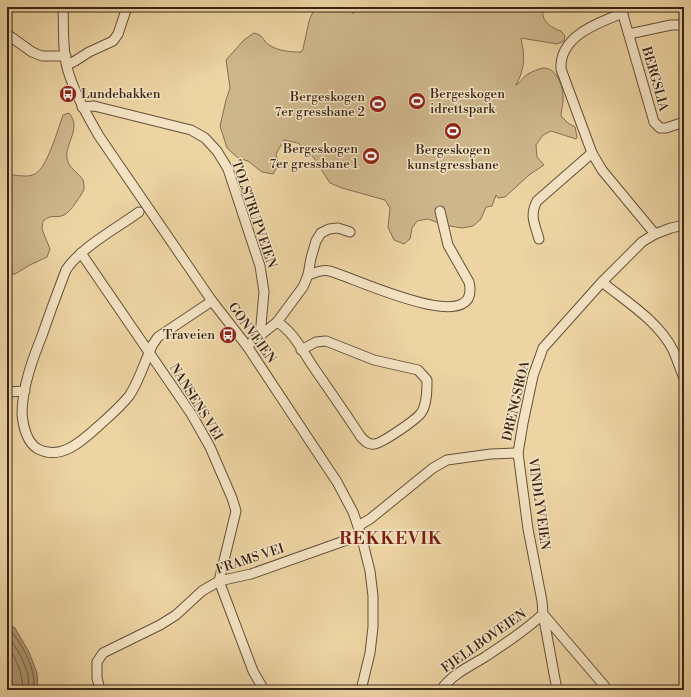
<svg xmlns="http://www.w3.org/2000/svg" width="691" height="697" font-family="'Libre Bodoni',serif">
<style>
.green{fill:#ceb68b;stroke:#846d51}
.water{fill:#b09873;stroke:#806a4e}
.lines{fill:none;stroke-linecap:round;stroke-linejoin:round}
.shore{stroke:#745e45;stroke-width:1}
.minor-casing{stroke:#66503a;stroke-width:11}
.minor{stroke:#f3e3c3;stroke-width:9}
.labels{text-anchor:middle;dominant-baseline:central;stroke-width:3;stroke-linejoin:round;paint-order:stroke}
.street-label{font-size:13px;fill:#392417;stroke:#f3e3c3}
.poi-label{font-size:13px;fill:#392417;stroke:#f3e3c3;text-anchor:end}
.district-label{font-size:17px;font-weight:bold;letter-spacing:1px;fill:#7a1f14;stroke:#f3e3c3}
</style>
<rect width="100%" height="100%" fill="#edd4a3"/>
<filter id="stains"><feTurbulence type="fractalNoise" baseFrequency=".005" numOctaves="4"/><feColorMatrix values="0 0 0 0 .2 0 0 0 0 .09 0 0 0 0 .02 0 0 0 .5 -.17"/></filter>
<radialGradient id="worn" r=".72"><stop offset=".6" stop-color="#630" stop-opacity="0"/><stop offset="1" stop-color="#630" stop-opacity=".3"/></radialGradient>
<g class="green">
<path d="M 315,7 L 354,7 L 353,14 L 357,7 L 544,7 C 539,20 551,28 561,31 L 565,36 L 564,41 L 557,44 L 521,38 C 525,56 525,69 516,85 C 520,83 522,79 525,76 C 528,73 535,71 539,69 C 556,63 564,87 563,101 C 563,106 561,110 561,116 L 568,123 L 575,127 L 577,137 L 576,139 L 551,131 L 543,135 L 536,145 L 537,157 L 544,165 L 529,175 L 505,197 L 498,198 L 496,195 L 492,206 L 486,207 L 481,219 L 473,226 L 462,228 L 444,225 L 428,219 L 417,221 L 412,228 L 410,239 L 404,244 L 394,240 L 388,227 L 390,208 L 385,200 L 342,188 L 330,183 L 314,158 L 298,143 L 284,140 L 276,154 L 278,165 L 273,174 L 262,172 L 248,161 L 238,158 L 227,148 L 220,126 L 226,100 L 230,88 L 226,60 L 244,40 L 254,33 C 265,36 261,39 269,45 C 279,51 289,52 301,52 L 303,49 L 309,21 Z"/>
<path d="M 69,113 C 82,128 65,143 67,158 C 68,168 78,172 83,180 C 84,183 84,187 84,190 C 80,196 71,212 64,215 C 55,219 53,213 43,221 L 42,229 L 50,249 L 47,257 L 30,265 L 15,274 L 7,274 L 7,174 C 15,175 28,178 35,174 C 47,168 58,129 63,115 Z"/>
</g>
<polygon class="water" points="7,623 15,628 29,652 37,673 38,690 7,690"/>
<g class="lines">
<g class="shore">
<path d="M 7,628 C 17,634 31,662 33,674 C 34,679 34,685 34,690"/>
<polyline points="7,634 21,656 28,674 29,690"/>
<path d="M 7,644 C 17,661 22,671 23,690"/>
</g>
<defs>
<g id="minor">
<path d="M 63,7 C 64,28 62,51 68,71 C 75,94 87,115 99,136 L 212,301 L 247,346 L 337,482 L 353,512 L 361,535 L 370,571 L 373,596 L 373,627 L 370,653 L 361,690"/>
<polyline points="621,8 654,122 660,128 666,128 684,122"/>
<path d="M 623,13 C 598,23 559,36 561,69 L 592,153 L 602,170 L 655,234"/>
<polyline points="7,34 32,52 42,56 66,56"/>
<polyline points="629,34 671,25 684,25"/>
<polyline points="67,65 75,61 89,52 113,41 118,34 127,7"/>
<polyline points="82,107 94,106 191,130 205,138 217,151 228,169 260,266 264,292 260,336"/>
<path d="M 139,212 C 117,228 80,248 66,270 C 58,291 50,312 43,333 C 33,358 22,387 22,414 C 23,426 27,443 38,449 C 63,462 86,437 103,422 C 112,414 121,406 129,396 C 139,382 145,360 153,344 L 158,337 L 212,301"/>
<path d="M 539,239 C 535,224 529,216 537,201 L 592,153"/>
<polyline points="81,253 192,415 210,447 232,498 236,511 219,581 253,671 264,690"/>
<path d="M 308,275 C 315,273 322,269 329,271 C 347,274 483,342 469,282 L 448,245 L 440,211"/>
<path d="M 602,282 C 627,302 658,321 673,350 C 677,359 680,369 684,378"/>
<path d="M 277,322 C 293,331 303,352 314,368 C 330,391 346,414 361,437 C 365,441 368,445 374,444 C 381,444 416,420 421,413 C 427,405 427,390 427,380 L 418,370 L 374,360 L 326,341 L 316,342 L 301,350"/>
<polyline points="247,346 277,322 303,287 308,275 311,258 316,241 321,233 329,229 338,228 350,232"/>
<polyline points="7,392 25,391"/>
<polyline points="518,453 523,423 533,376 543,348 602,282 642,242 655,234 671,228 684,225"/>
<polyline points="358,526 370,519 433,468 447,460 491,454 518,453 528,529 542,601 543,614 557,690"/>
<polyline points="100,690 97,678 97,662 103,653 160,625 176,615 202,591 219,581 251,574 361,535"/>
<path d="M 441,690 C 451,675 470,666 485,657 C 505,644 526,630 543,614 L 608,690"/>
</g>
</defs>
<use href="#minor" class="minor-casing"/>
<use href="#minor" class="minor"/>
</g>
<defs>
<symbol id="bus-disc" viewBox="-11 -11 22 22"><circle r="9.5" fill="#8f2418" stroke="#f3e3c3"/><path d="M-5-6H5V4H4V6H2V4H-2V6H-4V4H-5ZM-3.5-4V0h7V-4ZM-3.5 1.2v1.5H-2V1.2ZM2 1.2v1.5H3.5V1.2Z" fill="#fff"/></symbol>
<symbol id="stadium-disc" viewBox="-11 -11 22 22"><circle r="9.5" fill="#8f2418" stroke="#f3e3c3"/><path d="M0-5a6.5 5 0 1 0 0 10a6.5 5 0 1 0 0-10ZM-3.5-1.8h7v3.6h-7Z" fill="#fff"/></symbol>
</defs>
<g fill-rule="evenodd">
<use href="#bus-disc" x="58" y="84" width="20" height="20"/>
<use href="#stadium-disc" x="407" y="91" width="20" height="20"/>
<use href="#stadium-disc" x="368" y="94" width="20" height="20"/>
<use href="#stadium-disc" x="443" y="121" width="20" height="20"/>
<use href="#stadium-disc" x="361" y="146" width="20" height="20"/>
<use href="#bus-disc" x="218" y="325" width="20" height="20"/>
</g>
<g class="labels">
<g class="street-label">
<text transform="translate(655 79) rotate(74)">BERGSLIA</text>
<text transform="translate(254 214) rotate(71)">TOLSTRUPVEIEN</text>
<text transform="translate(252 333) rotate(54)">GONVEIEN</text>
<text transform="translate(516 401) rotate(-77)">DRENGSROA</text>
<text transform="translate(196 402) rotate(58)">NANSENS VEI</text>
<text transform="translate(539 504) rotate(82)">VINDLYVEIEN</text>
<text transform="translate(250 559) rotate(-18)">FRAMS VEI</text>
<text transform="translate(484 641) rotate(-35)">FJELLBOVEIEN</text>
</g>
<g class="poi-label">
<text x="81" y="94" text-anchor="start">Lundebakken</text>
<text x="430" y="94" text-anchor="start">Bergeskogen<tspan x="430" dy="15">idrettspark</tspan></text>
<text x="365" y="97">Bergeskogen<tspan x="365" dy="15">7er gressbane 2</tspan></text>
<text x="358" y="149">Bergeskogen<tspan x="358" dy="15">7er gressbane 1</tspan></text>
<text x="453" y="150" text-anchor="middle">Bergeskogen<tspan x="453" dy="15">kunstgressbane</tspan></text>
<text x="215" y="335">Traveien</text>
</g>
<g class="district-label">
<text x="391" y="539">REKKEVIK</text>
</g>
</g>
<rect width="691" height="697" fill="none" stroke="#edd4a3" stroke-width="24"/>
<rect x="8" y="8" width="675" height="681" fill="none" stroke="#392417" stroke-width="2"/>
<rect x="12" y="12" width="667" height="673" fill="none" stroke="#392417"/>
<rect width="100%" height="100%" filter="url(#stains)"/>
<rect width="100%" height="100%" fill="url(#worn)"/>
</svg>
